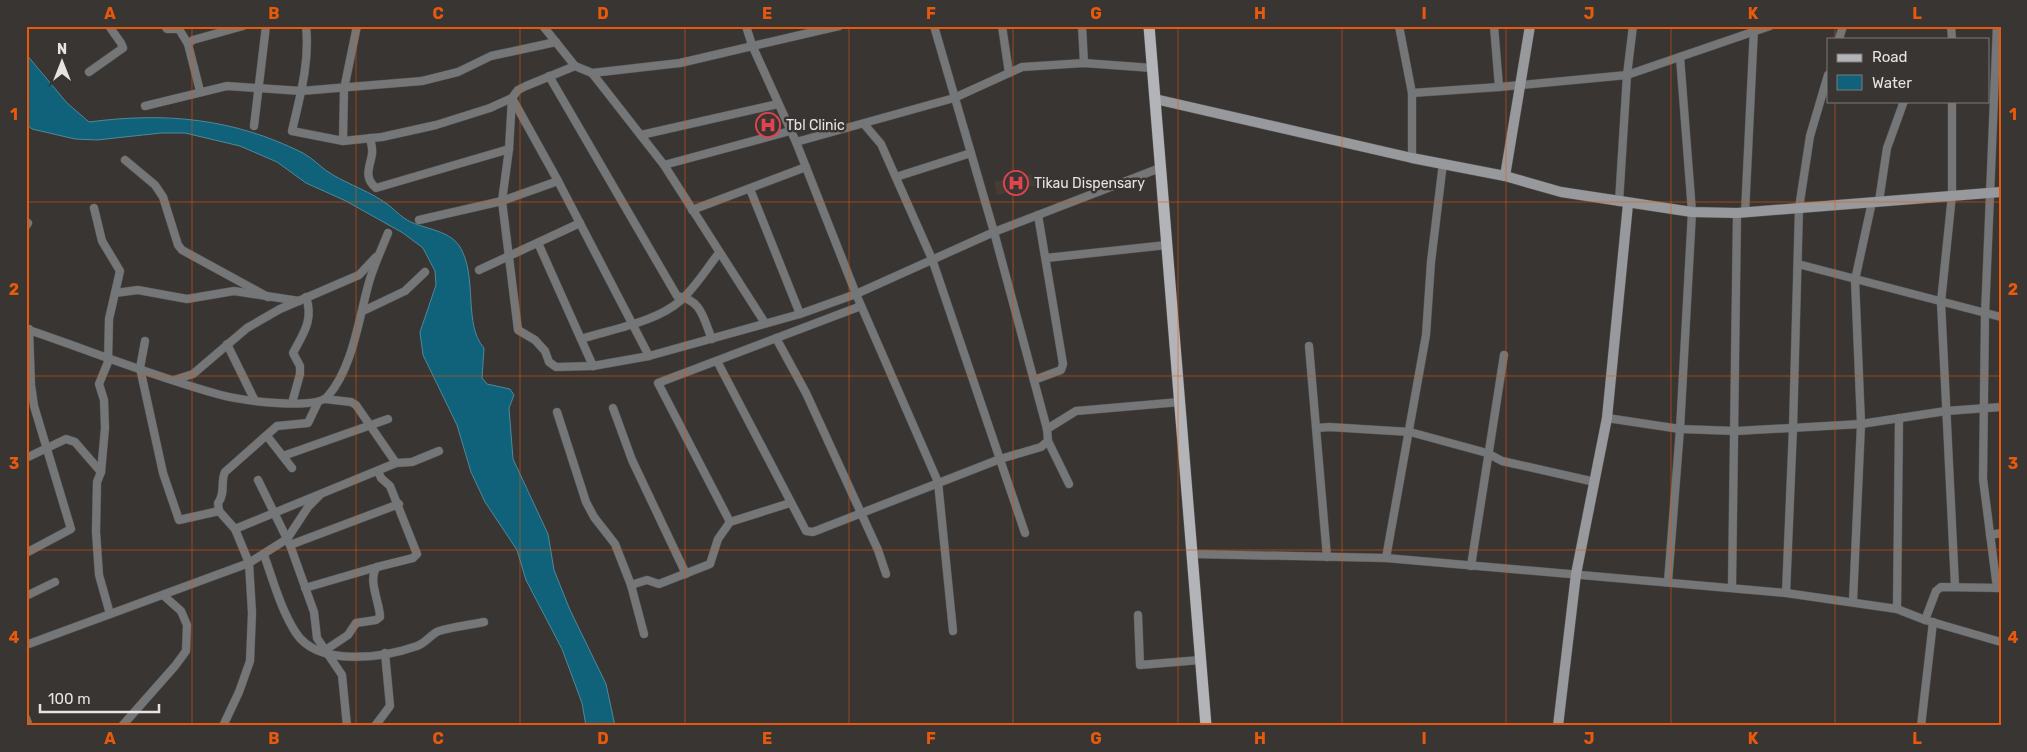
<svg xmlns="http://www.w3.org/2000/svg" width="2027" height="752" font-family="Rubik,sans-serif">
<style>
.built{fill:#453c36}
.water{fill:#10617a;stroke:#50889a}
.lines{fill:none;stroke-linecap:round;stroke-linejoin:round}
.street-casing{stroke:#55514f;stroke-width:9}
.secondary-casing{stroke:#55514f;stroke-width:11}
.primary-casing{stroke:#55514f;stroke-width:12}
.street{stroke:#757677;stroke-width:8}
.secondary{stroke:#97999c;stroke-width:10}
.primary{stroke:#b2b4b8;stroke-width:11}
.grid{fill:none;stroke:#e8590c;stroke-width:1;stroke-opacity:0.55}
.labels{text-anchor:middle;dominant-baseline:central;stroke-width:5;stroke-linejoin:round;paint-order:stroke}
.poi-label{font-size:14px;fill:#e6e4e3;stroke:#393533;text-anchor:start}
.neatline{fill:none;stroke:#e8590c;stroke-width:2}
.grid-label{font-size:16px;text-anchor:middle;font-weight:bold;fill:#e8590c}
</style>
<rect width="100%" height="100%" fill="#393533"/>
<g class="built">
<polygon points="773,109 777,119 772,120 776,130 764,135 758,113"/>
<polygon points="1034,174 1037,185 997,195 994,182"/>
</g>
<path class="water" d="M 26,54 L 67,103 L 89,122 C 165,112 233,118 303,153 C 314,159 322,169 333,175 C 350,185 371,192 387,204 C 393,208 398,214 404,218 C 421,230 448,228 460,247 C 478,277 463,325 484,348 L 482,378 L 487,384 L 510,389 L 514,395 L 509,408 L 513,459 L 548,534 L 554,570 L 570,610 L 606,684 L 615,726 L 586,726 L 582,703 L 562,649 L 526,580 L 517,550 L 485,502 L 471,472 L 457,425 L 423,355 L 420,332 L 436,285 L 435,271 L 423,248 L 403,233 L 346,201 L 306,183 L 277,162 L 240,146 L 185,133 L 161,133 L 97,140 L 75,139 L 32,129 L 26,124 Z"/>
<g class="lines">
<defs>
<g id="street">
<polyline points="165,26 167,29 179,29 188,44 200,91"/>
<path d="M 306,26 C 310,62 300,96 292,131 L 343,141 L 382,137 L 436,125 L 490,108 L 512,98 L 518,90 L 526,86 L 575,66"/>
<polyline points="543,26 575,66 592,73 664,165 765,323"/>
<polyline points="746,26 752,45 796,142 856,294 938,482 953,631"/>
<polyline points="934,26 994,232 1047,429 1048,441 1069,484"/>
<polyline points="1002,26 1009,73"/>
<polyline points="1082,26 1084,63"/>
<polyline points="1399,26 1412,93 1412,158"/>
<polyline points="1494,26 1499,87"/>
<polyline points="1951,26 1952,39"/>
<polyline points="1839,39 1843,26"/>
<polyline points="188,44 193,40 243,26"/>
<polyline points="89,72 123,48 121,43 109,26"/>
<polyline points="592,73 680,63 839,26"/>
<path d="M 549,76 L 677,296 C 702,300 703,318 712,339"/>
<polyline points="1412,93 1499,87 1627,75 1770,26"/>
<polyline points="512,98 509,149 502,201 518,330 535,340 545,351 549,362 556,367 593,366 649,356 800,314 856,294 994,232 1160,168"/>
<polyline points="512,98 558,181 649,356"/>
<polyline points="1952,101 1952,195 1941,302 1955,586"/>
<polyline points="145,106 227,86 301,91 422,81 458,72 491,56 556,42"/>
<polyline points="864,124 881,144 932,259 1025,533"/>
<polyline points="254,126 266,26"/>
<polyline points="641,135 778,104"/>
<path d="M 370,138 C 371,143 373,149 372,154 C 370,167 363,177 376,188 L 509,149"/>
<polyline points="343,141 344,89 357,26"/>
<polyline points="796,142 954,98 1022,67 1084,63 1152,68"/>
<polyline points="125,160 155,185 163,197 178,245 182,250 268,297"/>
<polyline points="664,165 790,131"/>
<polyline points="896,177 971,153"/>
<polyline points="750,189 800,314"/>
<polyline points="1879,201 1887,148 1904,101"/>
<polyline points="1619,202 1627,75 1633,26"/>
<polyline points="94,208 102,241 120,271 109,319 108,362 99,384 104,400 105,428 101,472 97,482 96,532 99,575 110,614"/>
<polyline points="692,210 806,167"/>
<polyline points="1745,213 1754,28"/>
<polyline points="419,220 502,201 558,181"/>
<polyline points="26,226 28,223"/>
<polyline points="538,243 593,366"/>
<polyline points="1046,258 1167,245"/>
<polyline points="1798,264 2001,317"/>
<polyline points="479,270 580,223"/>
<polyline points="115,293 138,290 187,299 234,291 299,301"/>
<polyline points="363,311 405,291 425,272"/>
<path d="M 26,329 C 91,351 155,377 221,395 C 240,400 316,411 328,396 C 354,366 359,315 370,279 C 375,263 382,248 388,233"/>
<polyline points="776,338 806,393 878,550 886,574"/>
<path d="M 581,339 C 613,329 656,322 680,301 C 695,288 707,268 719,253"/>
<polyline points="145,341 140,368 163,473 179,520 219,511"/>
<polyline points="227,344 254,399"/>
<polyline points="1309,346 1327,557"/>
<polyline points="717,361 806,531 813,532 1000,459 1041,447 1048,441"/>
<polyline points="174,380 193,374 247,328 280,309 359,275 376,257"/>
<polyline points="1034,380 1061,370 1063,364 1038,215"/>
<polyline points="325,399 351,402 356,405 396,463"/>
<path d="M 292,403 L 300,374 L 300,366 L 293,353 C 303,334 314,320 306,297"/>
<polyline points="613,408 632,460 686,574"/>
<polyline points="557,412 586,502 594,517 615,544 631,585 644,634"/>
<polyline points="1607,418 1680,429 1736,431 1861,424 1946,411 2001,407"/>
<polyline points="1317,428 1329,427 1410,432 1487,453 1502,461 1595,482"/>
<polyline points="1047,429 1076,411 1180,402"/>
<polyline points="267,436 292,468"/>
<polyline points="283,456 388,419"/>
<polyline points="26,458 66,439 75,442 101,472"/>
<polyline points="258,480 290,545 314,612 317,638 342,675 347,726"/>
<polyline points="730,522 658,383 861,306"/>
<polyline points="235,529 396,463 412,462 439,451"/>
<polyline points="1990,535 2001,533"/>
<polyline points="290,545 399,504"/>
<polyline points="26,553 71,529 34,406 31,385 29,329"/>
<polyline points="1193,554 1386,558 1786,593 1897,609 1925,620 2001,642"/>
<path d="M 264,555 C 273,580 281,610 296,633 C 318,667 383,658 417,646 C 426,643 431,634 439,631 C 452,627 469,625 484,622"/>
<polyline points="1386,558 1426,335 1431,262 1443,163"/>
<polyline points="1471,566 1504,355"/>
<polyline points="1668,582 1680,429 1692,212 1680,57"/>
<polyline points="631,585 647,580 659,584 710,564 718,539 730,522 790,503"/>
<polyline points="1732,587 1737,213"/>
<polyline points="305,588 377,567"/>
<polyline points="1997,588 1983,479 1985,315 1997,26"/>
<polyline points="1786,593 1793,428 1799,208 1810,136 1828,75"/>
<polyline points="26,596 55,582"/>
<polyline points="1853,601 1861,424 1855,280 1872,202"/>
<polyline points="1897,609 1899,418"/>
<polyline points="1138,615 1140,665 1200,660"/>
<polyline points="1925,620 1936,591 1941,587 2001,588"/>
<polyline points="26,645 249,563 287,539 308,507 319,496"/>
<path d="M 324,651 L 348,635 L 356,623 L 376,620 L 380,617 C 380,603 367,579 377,567 L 413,558 L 417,554 L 390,486 L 381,478 L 378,471"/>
<polyline points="26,718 29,726"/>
<polyline points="122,726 175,666 186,651 187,625 181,611 163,595"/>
<path d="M 223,726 L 239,692 L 250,661 L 252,613 L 249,563 L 235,529 L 219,511 L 218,503 C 226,493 220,482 225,472 L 277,426 L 308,423 L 318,402"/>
<polyline points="375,726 390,706 385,653"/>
<polyline points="1921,726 1933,622"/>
</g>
<g id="secondary">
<polyline points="1155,99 1412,158 1505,176 1561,192 1692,212 1737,213 2001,192"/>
<polyline points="1505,176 1530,26"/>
<polyline points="1558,726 1576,574 1607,418 1628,204"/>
</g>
<polyline id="primary" points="1149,26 1206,726"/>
</defs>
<use href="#street" class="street-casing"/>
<use href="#secondary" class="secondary-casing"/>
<use href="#primary" class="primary-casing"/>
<use href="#street" class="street"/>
<use href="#secondary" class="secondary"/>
<use href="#primary" class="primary"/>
</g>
<path class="grid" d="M 192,26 L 192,726M 356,26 L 356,726M 520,26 L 520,726M 685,26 L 685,726M 849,26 L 849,726M 1013,26 L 1013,726M 1178,26 L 1178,726M 1342,26 L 1342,726M 1506,26 L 1506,726M 1671,26 L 1671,726M 1835,26 L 1835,39M 1835,101 L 1835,726M 26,202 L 2001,202M 26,376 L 2001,376M 26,550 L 2001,550"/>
<defs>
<symbol id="hospital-ring" viewBox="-11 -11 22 22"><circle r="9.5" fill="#393533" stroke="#e0444e" stroke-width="1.5"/><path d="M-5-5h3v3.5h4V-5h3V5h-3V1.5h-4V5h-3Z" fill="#e0444e"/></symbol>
</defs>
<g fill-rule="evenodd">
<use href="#hospital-ring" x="754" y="111" width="28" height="28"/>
<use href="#hospital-ring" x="1002" y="169" width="28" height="28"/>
</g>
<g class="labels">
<g class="poi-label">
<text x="786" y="125">Tbl Clinic</text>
<text x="1034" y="183">Tikau Dispensary</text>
</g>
</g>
<rect width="2027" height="752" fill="none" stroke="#393533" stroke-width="55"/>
<rect x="1827" y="38" width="162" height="65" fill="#393533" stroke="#7e7b79"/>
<rect x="1837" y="54" width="25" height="8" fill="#b2b4b8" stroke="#7e7b79"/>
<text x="1872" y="62" font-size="15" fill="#e6e4e3">Road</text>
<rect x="1837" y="75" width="25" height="15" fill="#10617a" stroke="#7e7b79"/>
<text x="1872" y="88" font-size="15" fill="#e6e4e3">Water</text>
<g transform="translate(62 62)" stroke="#393533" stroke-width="4" paint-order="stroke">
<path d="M0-4L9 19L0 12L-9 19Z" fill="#e6e4e3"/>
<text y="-8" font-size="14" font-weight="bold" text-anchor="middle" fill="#e6e4e3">N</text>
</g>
<path d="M40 704v8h119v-8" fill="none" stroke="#e6e4e3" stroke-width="2.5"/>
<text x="48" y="704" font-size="15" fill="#e6e4e3" stroke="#393533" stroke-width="4" paint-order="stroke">100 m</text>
<rect x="28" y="28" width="1972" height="696" class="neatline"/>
<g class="grid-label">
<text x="110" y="19">A</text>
<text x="274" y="19">B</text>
<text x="438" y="19">C</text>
<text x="603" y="19">D</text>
<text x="767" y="19">E</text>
<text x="931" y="19">F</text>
<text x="1096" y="19">G</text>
<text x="1260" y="19">H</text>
<text x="1424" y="19">I</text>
<text x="1589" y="19">J</text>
<text x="1753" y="19">K</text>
<text x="1917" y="19">L</text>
<text x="14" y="120">1</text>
<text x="2013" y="120">1</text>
<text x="14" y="295">2</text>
<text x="2013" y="295">2</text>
<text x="14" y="469">3</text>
<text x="2013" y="469">3</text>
<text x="14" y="643">4</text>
<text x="2013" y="643">4</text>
<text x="110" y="744">A</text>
<text x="274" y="744">B</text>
<text x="438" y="744">C</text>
<text x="603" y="744">D</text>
<text x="767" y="744">E</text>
<text x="931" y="744">F</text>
<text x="1096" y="744">G</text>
<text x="1260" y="744">H</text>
<text x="1424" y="744">I</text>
<text x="1589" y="744">J</text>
<text x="1753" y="744">K</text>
<text x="1917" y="744">L</text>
</g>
</svg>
